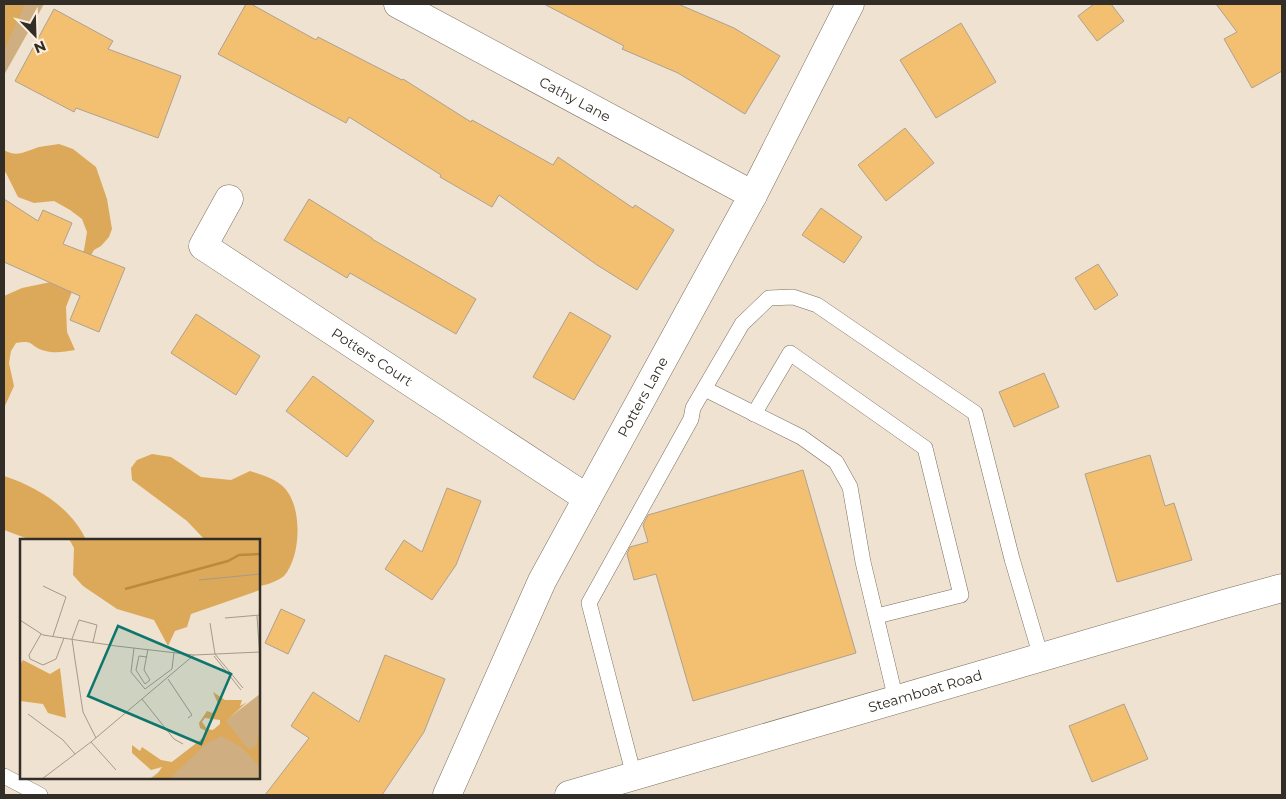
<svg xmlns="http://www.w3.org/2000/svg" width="1286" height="799" font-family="Montserrat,sans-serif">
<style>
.green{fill:#cfaf81}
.forest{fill:#dca95a}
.building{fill:#f3c071;stroke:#ada190}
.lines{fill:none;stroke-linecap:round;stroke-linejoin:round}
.lane-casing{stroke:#7a6f5f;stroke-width:16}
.street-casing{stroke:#7a6f5f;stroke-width:29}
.secondary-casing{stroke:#7a6f5f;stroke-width:29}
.lane{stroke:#fff;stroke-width:15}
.street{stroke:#fff;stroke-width:28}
.secondary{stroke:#fff;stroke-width:28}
.labels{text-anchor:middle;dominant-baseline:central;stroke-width:5;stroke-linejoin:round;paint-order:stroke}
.street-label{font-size:14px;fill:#322d26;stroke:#fcefdd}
.inset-river{fill:none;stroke:#bb8a3a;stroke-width:2.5}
.inset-road{fill:none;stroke:#a39a8c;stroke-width:1}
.view{fill:#0f766e;fill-opacity:0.15;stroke:#0f766e;stroke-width:2.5}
.inset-edge{fill:none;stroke:#322d26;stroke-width:2.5}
</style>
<rect width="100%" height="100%" fill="#efe2d0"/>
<polygon class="green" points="4,4 44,4 4,75"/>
<g class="forest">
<polygon points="4,4 25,4 4,51"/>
<path d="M 59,144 L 73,149 L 96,167 L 107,199 L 112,229 L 109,237 L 101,246 L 94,250 L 77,279 L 66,307 L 67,332 L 75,350 C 64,352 53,354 42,350 C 28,345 35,340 16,343 L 11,351 L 9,363 L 14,386 L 4,408 L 4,296 L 22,288 L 51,282 L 70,268 L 84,250 L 87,232 L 82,219 L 70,210 L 54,201 L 34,203 L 18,197 L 6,173 L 4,171 L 4,150 C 17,158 26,151 39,147 C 45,146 53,145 59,144 Z"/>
<path d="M 152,454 L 171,457 L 201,477 L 231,480 L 250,471 C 265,476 281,480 289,494 C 302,515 300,558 284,576 C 278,581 267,585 259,586 L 259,540 L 205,540 L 187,521 L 132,480 L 131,468 L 137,460 Z"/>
<path d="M 4,476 C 36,486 72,508 86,540 L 31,540 L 4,530 Z"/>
</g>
<g class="building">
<polygon points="246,4 251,4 316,40 318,37 402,80 403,79 471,122 472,120 553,165 558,157 633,208 635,205 674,230 637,290 597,265 499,195 492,207 440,177 441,175 349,117 346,123 218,54"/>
<polygon points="544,4 678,4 734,28 780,56 745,114 678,73 622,49 624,46"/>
<polygon points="1094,4 1111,4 1124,21 1097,41 1078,16"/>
<polygon points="1216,4 1282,4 1282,71 1252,88 1224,39 1237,32"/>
<polygon points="54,9 113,41 108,49 181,76 158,138 76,108 74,112 15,81"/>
<polygon points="961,23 996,82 936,118 900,60"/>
<polygon points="905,128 934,163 886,201 858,165"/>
<polygon points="4,199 38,221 43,210 72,223 63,244 125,268 99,332 70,320 80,296 4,262"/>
<polygon points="309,199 372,238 372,239 476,299 456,334 350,273 347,278 284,240"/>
<polygon points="821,208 862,237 844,263 802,235"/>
<polygon points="1098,264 1118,295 1095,310 1075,278"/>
<polygon points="570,312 611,336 574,400 533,377"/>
<polygon points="196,314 260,356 236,395 171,353"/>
<polygon points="1044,373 1059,407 1014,427 999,392"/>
<polygon points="313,376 374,421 347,457 286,411"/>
<polygon points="1150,455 1165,506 1174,503 1192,560 1117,582 1085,474"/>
<polygon points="803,470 856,653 693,701 656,574 634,580 627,554 630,547 648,542 643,525 648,515"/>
<polygon points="447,488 481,501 456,565 432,600 385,569 404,540 422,552"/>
<polygon points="281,609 305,620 288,654 265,643"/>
<polygon points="385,655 445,679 424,732 382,795 265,795 309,738 291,726 313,692 359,722"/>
<polygon points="1124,704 1148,759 1092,782 1069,726"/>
</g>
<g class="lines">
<defs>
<g id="lane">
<polyline points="705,389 801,437 836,462 850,487 863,562 896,700"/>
<polyline points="754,414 790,353 925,448 961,595 877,616"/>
<polyline points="4,776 40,795"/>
<polyline points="634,776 589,603 691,419 693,408 742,324 769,298 793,297 817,305 975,413 1012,559 1041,657"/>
</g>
<g id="street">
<path id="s1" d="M 398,4 L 753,195"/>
<path id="s2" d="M 229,199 L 203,246 L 587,498"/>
<path id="s3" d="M 447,795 L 542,581 L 753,195 L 850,4"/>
</g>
<g id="secondary">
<path id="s4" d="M 569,795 L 1224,604 L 1282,588"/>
</g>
</defs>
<use href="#lane" class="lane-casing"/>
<use href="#street" class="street-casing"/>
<use href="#secondary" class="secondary-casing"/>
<use href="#lane" class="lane"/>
<use href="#street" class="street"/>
<use href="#secondary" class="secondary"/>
</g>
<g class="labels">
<g class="street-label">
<text stroke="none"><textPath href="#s1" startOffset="201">Cathy Lane</textPath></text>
<text stroke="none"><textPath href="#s2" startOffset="256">Potters Court</textPath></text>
<text stroke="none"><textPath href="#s3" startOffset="444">Potters Lane</textPath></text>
<text stroke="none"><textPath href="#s4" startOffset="371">Steamboat Road</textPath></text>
</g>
</g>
<g transform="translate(20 539)">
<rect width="240" height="240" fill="#efe2d0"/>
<path d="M 240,155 L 240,240 L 131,240 L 131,239 Z" fill="#cfaf81"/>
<path d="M 49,0 L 240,0 L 240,51 L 171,75 L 167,88 L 155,92 L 148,107 L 134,81 L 97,70 L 63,47 L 53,36 L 54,9 ZM 3,121 L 30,135 L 40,129 L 46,179 L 28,174 L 23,165 L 0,162 L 0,126 ZM 193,153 L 205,161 L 222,161 L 220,167 L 227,163 L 206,182 L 228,210 L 236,207 L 240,190 L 240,228 L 221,208 L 201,197 L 186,205 L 149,240 L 134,240 L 142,228 L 131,231 L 112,214 L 112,206 L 120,212 L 122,208 L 141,221 L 152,223 L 158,219 L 186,197 L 186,192 L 180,189 L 179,184 L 187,172 L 192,174 L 199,167 ZM 185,179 L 200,181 L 200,185 L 193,191 L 187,190 L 182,183 Z" fill="#dca95a" fill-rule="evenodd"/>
<path class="inset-river" d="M 105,50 L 208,22 L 219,16 L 240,15"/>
<path class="inset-road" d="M 179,41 L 240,35M 23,47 L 46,58 L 33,97M 237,77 L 240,119M 205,79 L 240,76M 0,81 L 23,96 L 96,107 L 174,116 L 240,113M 190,84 L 195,115 L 223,149M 21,95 L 9,116 L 10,120 L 23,126 L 36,120 L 44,99M 73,103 L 77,86 L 59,81 L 52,100 L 55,121 L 63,173 L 76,199M 114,109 L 111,133 L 125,150 L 152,130 L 154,113M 128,110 L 124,131 L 130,141M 194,117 L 221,151M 127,118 L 119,117 L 116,131 L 125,145 L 130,141M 148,140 L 172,176 L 168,179M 122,160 L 154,200 L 163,205M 8,175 L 43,201 L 55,215M 71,203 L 96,231M 22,240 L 71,203 L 174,116"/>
<path class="view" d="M 98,87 L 211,135 L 181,205 L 68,157 Z"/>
<rect width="240" height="240" class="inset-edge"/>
</g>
<rect width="1286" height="799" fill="none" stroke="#322d26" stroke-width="10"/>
<g transform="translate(35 35) rotate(157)" stroke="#fcefdd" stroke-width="4" paint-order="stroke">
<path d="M0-4L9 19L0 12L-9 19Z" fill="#322d26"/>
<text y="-8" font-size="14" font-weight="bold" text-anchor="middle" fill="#322d26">N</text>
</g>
</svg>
